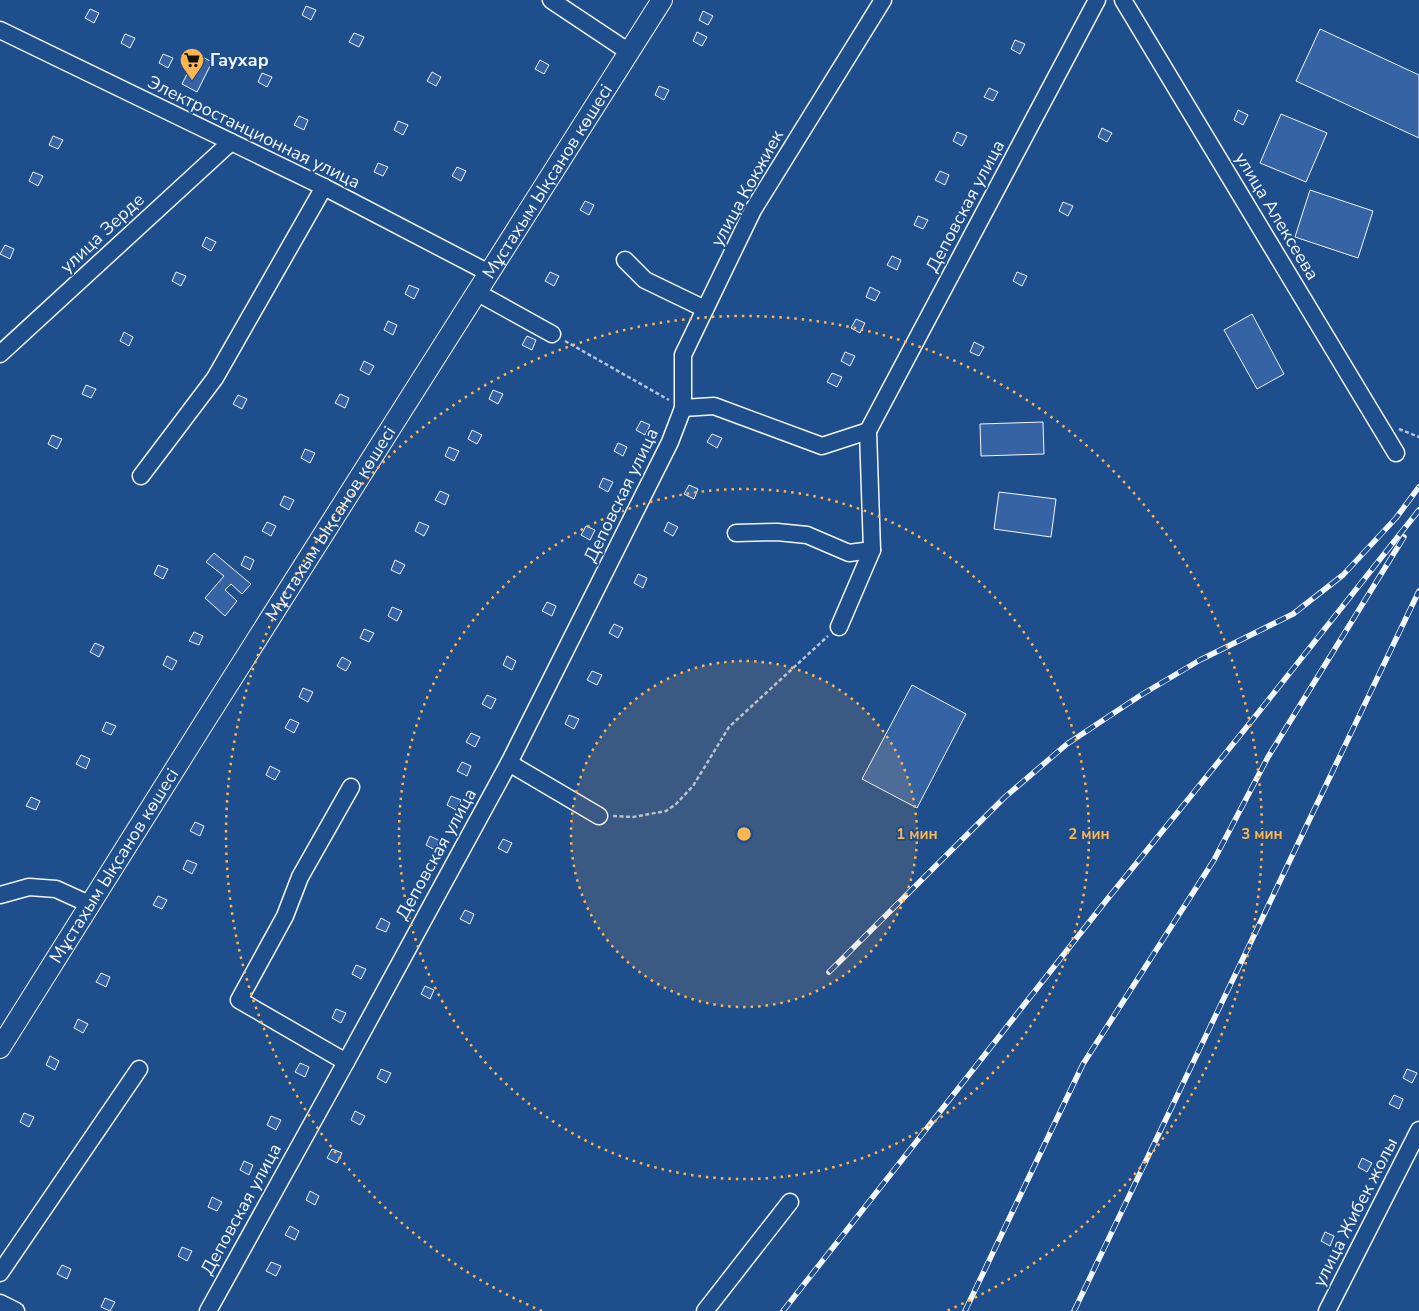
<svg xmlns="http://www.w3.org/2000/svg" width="1419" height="1311" font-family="'Nunito Sans',sans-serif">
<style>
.building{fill:#3563a3;stroke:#f2f6ff}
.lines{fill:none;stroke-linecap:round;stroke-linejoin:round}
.minor-casing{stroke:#f2f6ff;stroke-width:19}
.major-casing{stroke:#f2f6ff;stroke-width:22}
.path{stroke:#b3c4dc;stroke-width:2.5;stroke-dasharray:4 2.5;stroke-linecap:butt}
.minor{stroke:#1f4e8c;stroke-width:16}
.major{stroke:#1f4e8c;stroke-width:20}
.rail-casing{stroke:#f2f6ff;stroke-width:5.5}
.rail{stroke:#1f4e8c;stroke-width:4;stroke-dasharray:11;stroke-linecap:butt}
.ring{fill:none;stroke:#ffb74d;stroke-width:2.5;stroke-dasharray:2.5 5}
.labels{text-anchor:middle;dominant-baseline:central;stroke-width:4;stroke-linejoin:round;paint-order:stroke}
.poi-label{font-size:18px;font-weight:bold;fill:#f2f6ff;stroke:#1f4e8c;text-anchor:start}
.street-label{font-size:18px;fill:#f2f6ff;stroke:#1f4e8c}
.centre{fill:#ffb74d;stroke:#1f4e8c;stroke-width:2.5}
.ring-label{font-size:15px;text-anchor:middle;font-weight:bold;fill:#ffb74d;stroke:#1f4e8c;stroke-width:4;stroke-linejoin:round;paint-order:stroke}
</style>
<rect width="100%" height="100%" fill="#1f4e8c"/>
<g class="building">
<polygon points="306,6 316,10 311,20 302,15"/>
<polygon points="90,9 99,13 94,23 85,18"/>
<polygon points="703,11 713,16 708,25 699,20"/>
<polygon points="1320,29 1419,75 1419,138 1296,81"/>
<polygon points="697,32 707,37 702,46 693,41"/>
<polygon points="354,33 364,37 359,47 349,42"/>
<polygon points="125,34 135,38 130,48 121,43"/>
<polygon points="1015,40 1025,44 1020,54 1011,49"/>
<polygon points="163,54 173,58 168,68 159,63"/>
<polygon points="197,54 212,62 197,92 182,84"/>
<polygon points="540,60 549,65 544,74 535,69"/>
<polygon points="432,72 441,77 436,86 427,81"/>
<polygon points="262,73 272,77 267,87 258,82"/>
<polygon points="659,86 669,90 664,100 655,95"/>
<polygon points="989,88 998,92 993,101 984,97"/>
<polygon points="1238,110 1248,115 1243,125 1234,120"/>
<polygon points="1281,114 1327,133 1306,182 1260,163"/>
<polygon points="299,116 308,120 304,130 294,125"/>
<polygon points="398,121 408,125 403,135 394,130"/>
<polygon points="1102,128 1112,133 1107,142 1098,137"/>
<polygon points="957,132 967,136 962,146 953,141"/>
<polygon points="53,136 63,140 58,149 49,145"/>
<polygon points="378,163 388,167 383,176 374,172"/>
<polygon points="457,167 466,171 461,181 452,176"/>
<polygon points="940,171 949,175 945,185 935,180"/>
<polygon points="33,172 43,176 38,186 29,181"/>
<polygon points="1310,190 1373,211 1358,258 1295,237"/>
<polygon points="585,201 594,205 589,215 580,210"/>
<polygon points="1063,202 1073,206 1068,216 1059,211"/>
<polygon points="918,216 928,220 923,229 914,225"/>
<polygon points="206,237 216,242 211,251 202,246"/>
<polygon points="5,245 14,249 10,259 0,254"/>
<polygon points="892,256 901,260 897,270 887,265"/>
<polygon points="176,272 186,276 181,286 172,281"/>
<polygon points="550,272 559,276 554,286 545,281"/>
<polygon points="1017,272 1027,276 1022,286 1013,281"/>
<polygon points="409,285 419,289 414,299 405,294"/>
<polygon points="870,287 880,292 875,301 866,297"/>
<polygon points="1252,314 1284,374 1257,389 1224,330"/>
<polygon points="856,319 865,323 860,333 851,328"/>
<polygon points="388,321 397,325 393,335 384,330"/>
<polygon points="124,332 133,337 129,346 120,341"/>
<polygon points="527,336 536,340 532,350 522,345"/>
<polygon points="974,342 984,347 979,356 970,352"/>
<polygon points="845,352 855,356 850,366 841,361"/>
<polygon points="364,361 374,366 369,375 360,370"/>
<polygon points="832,373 842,377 837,387 827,382"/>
<polygon points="86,385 96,389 91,398 82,394"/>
<polygon points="493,390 503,394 498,404 489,399"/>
<polygon points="340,394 349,398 345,408 335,403"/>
<polygon points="238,395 247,399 242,409 233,404"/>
<polygon points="641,421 650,425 645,435 636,430"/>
<polygon points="1043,422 1044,454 981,456 980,424"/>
<polygon points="472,430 482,435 477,444 468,439"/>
<polygon points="712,434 722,438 717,448 707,442"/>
<polygon points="52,435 62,439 57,449 48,444"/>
<polygon points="618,443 627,447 623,456 614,451"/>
<polygon points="449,447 459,451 454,461 445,456"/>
<polygon points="305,449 315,453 310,463 301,458"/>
<polygon points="603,478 613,482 608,492 599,487"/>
<polygon points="689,485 698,489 694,499 684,494"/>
<polygon points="440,491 449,495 445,505 435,500"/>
<polygon points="999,492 1056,499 1051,537 994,529"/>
<polygon points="284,496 294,500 289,510 280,505"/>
<polygon points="267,522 276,526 271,536 262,531"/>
<polygon points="419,522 429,526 424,536 415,531"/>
<polygon points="668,522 678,527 673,536 664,531"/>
<polygon points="586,526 595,530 590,540 581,535"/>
<polygon points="214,553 251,584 242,594 231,584 225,590 237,601 225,616 205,598 224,576 206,562"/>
<polygon points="245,556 254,560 250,570 241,565"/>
<polygon points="395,560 405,565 400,574 391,570"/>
<polygon points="158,565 168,569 163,579 154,574"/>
<polygon points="638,574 647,578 643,588 634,583"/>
<polygon points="547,602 556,606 552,616 542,611"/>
<polygon points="392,607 402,611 397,621 388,616"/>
<polygon points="614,624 623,628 618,638 609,633"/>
<polygon points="364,629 374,633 369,642 360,638"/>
<polygon points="194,632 203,636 199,645 189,641"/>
<polygon points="95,643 104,647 99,657 90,652"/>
<polygon points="167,656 177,661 172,670 163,665"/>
<polygon points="507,656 516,661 512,670 503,665"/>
<polygon points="342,657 351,662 346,671 337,666"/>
<polygon points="592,671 602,675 597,685 587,680"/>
<polygon points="912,685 966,714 917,808 862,779"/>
<polygon points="303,688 313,692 308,702 299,697"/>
<polygon points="487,695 496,699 491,709 482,704"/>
<polygon points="569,715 579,719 574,729 565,724"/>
<polygon points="290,719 299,723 294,733 285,728"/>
<polygon points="106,722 116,726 111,735 102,731"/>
<polygon points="471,733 480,737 475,747 466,742"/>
<polygon points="81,755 90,759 86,769 76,764"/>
<polygon points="462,762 471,766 467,776 457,771"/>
<polygon points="270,766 280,771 275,780 266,775"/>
<polygon points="451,796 461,800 456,810 447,805"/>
<polygon points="31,797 40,801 36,810 26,806"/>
<polygon points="195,822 204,826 200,836 190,831"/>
<polygon points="430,836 440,841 435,850 426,845"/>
<polygon points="503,839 512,843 507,853 498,848"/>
<polygon points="187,860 197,864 192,874 183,869"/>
<polygon points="158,896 167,900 162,909 153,905"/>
<polygon points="465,910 474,914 470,924 460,919"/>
<polygon points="381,918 390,923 386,932 376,928"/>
<polygon points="356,965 366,969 361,979 352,974"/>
<polygon points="101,973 110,977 106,987 96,982"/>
<polygon points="425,986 434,990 430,999 421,994"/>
<polygon points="336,1009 346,1013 341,1023 332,1018"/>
<polygon points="78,1019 88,1024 83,1033 74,1028"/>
<polygon points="50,1056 59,1061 55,1070 46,1065"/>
<polygon points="300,1063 309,1067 305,1077 295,1072"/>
<polygon points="381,1069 391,1073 386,1083 377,1078"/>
<polygon points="1407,1069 1417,1073 1412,1083 1403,1078"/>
<polygon points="1394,1095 1403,1099 1399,1109 1389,1104"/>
<polygon points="355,1111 365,1116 360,1125 351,1120"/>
<polygon points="24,1113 34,1117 29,1127 20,1122"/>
<polygon points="271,1116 281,1120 276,1130 267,1125"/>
<polygon points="332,1149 342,1153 337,1163 327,1158"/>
<polygon points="1362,1158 1372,1163 1367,1172 1358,1167"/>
<polygon points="244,1161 253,1165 249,1175 240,1170"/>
<polygon points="310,1191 319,1196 315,1205 306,1200"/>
<polygon points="212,1197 222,1202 217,1211 208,1207"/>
<polygon points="290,1226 299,1231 295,1240 285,1235"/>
<polygon points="1325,1232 1334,1236 1330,1246 1321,1241"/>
<polygon points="182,1247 192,1251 187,1261 178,1256"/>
<polygon points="271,1262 281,1266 276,1276 266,1271"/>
<polygon points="62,1265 71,1269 67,1279 57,1274"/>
<polygon points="105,1298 115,1302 110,1311 101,1307"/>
</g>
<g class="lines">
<defs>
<g id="minor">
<polyline points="551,0 629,52"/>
<polyline points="1123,0 1396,453"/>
<polyline points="0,30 324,187 489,273"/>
<polyline points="625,260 645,280 705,309"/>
<polyline points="478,293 552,334"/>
<polyline points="0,354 231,142"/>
<polyline points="683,408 714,406 822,446 868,431"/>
<polyline points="141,476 215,378 324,187"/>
<polyline points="736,533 777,532 807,535 849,553 872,550"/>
<polyline points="839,627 872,550 868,431 1097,0"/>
<polyline points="509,763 599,816"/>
<polyline points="0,895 29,887 56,889 89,904"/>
<polyline points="346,1062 239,1000 285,916 300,877 351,787"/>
<polyline points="0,1273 139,1069"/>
<polyline points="0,1303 16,1311"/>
<polyline points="208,1311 346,1062 509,763 670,442 683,408 683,355 753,210 883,0"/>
<polyline points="705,1311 790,1202"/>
<polyline points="1327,1311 1419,1130"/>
</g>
<g id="major">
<path id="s1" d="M 0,1048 C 218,697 442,350 662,0"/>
</g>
</defs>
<use href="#minor" class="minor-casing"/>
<use href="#major" class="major-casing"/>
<g class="path">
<polyline points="565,341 669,400"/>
<polyline points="1399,429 1419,437"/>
<polyline points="613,816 633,817 666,811 676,804 693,786 729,727 828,636"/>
</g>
<use href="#minor" class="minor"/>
<use href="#major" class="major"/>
<defs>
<g id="rail">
<polyline points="829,972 1005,797 1067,744 1141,695 1200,660 1293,614 1343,575 1396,518 1419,487"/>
<polyline points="783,1311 1105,902 1254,718 1419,510"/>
<polyline points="965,1311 1083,1064 1214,860 1268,757 1404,537"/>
<polyline points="1074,1311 1419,591"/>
</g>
</defs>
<use href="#rail" class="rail-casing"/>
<use href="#rail" class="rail"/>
</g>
<circle cx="744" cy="834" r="173" fill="#ffb74d" fill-opacity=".12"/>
<g class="ring">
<circle cx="744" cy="834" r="173"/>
<circle cx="744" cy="834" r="345"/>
<path d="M542 1311A518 518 0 1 1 946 1311"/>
</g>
<defs>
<symbol id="supermarket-pin" viewBox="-11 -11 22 30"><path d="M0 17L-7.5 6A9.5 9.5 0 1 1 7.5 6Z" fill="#ffb74d" stroke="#1f4e8c"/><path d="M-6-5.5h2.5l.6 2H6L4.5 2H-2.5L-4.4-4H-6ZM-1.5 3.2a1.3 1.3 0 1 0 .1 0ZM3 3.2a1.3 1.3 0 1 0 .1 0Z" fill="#111"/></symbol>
</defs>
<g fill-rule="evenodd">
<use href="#supermarket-pin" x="178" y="46" width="28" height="38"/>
</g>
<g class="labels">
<g class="poi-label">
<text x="210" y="60">Гаухар</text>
</g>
<g class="street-label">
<text transform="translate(254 132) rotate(26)">Электростанционная улица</text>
<text stroke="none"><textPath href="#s1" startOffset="1025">Мұстахым Ықсанов көшесі</textPath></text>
<text transform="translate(747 188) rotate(-61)">улица Кокжиек</text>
<text transform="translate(965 206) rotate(-62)">Деповская улица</text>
<text transform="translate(1277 216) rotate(59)">улица Алексеева</text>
<text transform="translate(102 233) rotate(-43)">улица Зерде</text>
<text transform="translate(621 495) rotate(-64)">Деповская улица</text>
<text stroke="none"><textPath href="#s1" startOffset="620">Мұстахым Ықсанов көшесі</textPath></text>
<text transform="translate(436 854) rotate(-61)">Деповская улица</text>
<text stroke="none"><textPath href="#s1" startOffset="215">Мұстахым Ықсанов көшесі</textPath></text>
<text transform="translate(241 1209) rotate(-61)">Деповская улица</text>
<text transform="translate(1355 1212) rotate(-63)">улица Жибек жолы</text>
</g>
</g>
<circle cx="744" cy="834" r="8" class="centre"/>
<g class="ring-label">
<text x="917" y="839">1 мин</text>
<text x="1089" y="839">2 мин</text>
<text x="1262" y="839">3 мин</text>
</g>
</svg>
